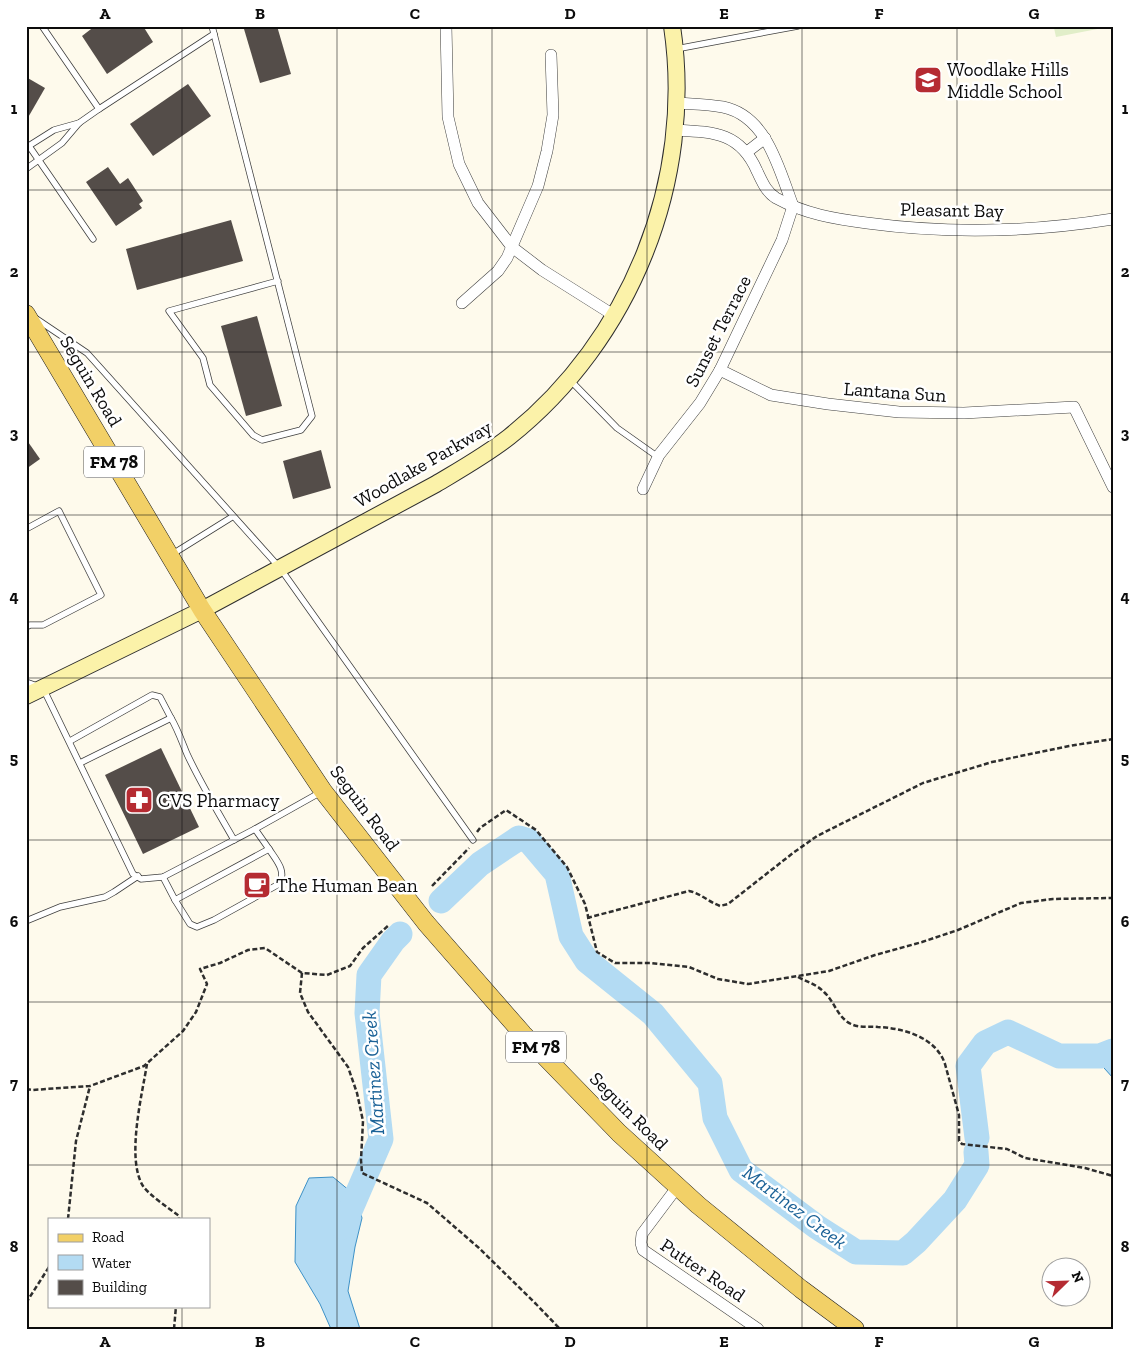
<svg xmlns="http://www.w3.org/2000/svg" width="1139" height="1355" font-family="'Zilla Slab',serif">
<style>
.pitch{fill:#e1eec9}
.water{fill:#b3dbf3;stroke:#3d91c7}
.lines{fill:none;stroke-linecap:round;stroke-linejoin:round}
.river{stroke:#b3dbf3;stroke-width:25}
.building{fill:#544d49}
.lane-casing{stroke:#3f3f3f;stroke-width:7}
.street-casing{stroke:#3f3f3f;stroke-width:12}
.secondary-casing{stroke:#2e2e2e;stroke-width:18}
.primary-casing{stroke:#1d1d1d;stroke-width:19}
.path{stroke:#2e2e2e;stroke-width:2.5;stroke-dasharray:5 2.5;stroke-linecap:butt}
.lane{stroke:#fff;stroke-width:5.5}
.street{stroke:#fff;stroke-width:11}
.secondary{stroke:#fbf2a9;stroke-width:16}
.primary{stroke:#f2d067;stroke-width:18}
.grid{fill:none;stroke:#0c0c0c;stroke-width:1;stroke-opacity:0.55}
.labels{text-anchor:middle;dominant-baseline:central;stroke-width:5;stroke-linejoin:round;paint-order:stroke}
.shield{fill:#fff;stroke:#555;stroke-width:1}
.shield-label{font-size:18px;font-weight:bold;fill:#0c0c0c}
.poi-label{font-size:19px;fill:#0c0c0c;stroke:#fff;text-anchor:start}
.street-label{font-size:19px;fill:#0c0c0c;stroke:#fff}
.water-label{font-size:20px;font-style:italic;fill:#1b6297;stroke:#fff}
.neatline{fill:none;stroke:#0c0c0c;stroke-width:2}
.grid-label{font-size:16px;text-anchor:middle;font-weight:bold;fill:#0c0c0c}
</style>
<rect width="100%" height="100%" fill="#fefaec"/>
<polygon class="pitch" points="1058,26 1113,26 1056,37 1054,28"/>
<g class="water">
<polygon points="1113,1047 1113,1078 1096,1059"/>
<polygon points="333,1177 356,1196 362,1218 355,1247 348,1291 360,1329 331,1329 320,1304 295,1262 296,1206 309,1178"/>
</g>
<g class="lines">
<g class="river">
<polyline points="441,901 480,864 519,838 529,841 557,874 571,936 587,961 653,1014 710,1083 715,1118 741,1170 817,1227 856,1252 903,1253 916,1242 955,1200 977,1165 976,1152"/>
<polyline points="977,1138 968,1066 985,1043 1008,1032 1059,1056 1100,1056 1113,1051"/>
<polyline points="343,1227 381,1139 367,1013 369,975 393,941 400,934"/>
</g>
</g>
<g class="building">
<polygon points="95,26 143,26 153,42 107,74 82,36"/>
<polygon points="252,26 277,26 291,74 260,83 244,29"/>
<polygon points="26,77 45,88 26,121"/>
<polygon points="188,84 211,116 153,156 130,124"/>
<polygon points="108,167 120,184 128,178 143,201 139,204 142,208 116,226 86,182"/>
<polygon points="231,220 243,261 137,290 126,249"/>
<polygon points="257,316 282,406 246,416 221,326"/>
<polygon points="26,439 40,459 26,469"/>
<polygon points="321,450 331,488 293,499 283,461"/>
<polygon points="161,748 199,827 143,854 105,775"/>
</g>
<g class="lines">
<defs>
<g id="lane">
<polyline points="42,26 99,109 214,34"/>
<polyline points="212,26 312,416 301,430 262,440 253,435 210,385 203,358 169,311 278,281"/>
<polyline points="676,49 798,26"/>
<polyline points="29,146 93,239"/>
<polyline points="27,147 54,130 79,123"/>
<polyline points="26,169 62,143 79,123 99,109"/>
<polyline points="35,318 87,353 280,568 473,840"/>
<polyline points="569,379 617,428 658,457"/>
<polyline points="26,529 59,511 101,595 43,625 30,625 26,627"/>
<polyline points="171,555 232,517"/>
<polyline points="26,682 43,688 133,874 141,879 163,877 255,829 321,792"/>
<polyline points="70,741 152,695 160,697 171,718"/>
<path d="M 80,763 L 171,718 C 178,730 182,742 187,754 C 201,784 218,812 234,840"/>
<polyline points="163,877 175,900 269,849 255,829"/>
<path d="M 175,900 L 190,924 L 197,927 L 214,920 L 279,884 C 287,871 276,860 269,849"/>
<polyline points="26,921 60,907 105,897 114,892 138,876"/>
</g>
<g id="street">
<polyline points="446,26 448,117 459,164 478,203 512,247 542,270 615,316"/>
<path d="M 677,103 C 692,104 708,104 723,107 C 767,116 779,169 793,206"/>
<path d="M 675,130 C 713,132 740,132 757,171 C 762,181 766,192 776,198 C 805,214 835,219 867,223 C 948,234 1032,232 1113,219"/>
<polyline points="747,152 765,138"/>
<polyline points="462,303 498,271 507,258 538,186 547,151 553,115 551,55"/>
<polyline points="720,370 771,395 828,404 899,412 964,413 1074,407 1113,487"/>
<polyline points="643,489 659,455 700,403 720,370 782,240 793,206"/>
<polyline points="678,1186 642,1234 641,1243 643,1250 758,1329"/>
</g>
<path id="secondary" d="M 26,696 L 202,610 L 436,484 C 461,469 486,455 509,437 C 631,340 695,180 672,26"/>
<polyline id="primary" points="26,314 202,610 323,791 426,923 523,1034 619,1133 698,1205 801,1289 855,1329"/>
</defs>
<use href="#lane" class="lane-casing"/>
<use href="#street" class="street-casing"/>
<use href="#secondary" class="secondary-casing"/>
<use href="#primary" class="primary-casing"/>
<g class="path">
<polyline points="477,832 480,828 506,810 536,830 567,867 585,904 597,952 615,963 651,963 689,967 718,979 748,984 829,971 875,955 922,942 958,930 1021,903 1053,899 1113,898"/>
<polyline points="432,886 469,848"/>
<path d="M 587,918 L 689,891 C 700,893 709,902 720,906 L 728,904 L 793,853 L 817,836 L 923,783 L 992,762 L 1069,746 L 1113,739"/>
<polyline points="302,973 300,993 308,1012 348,1067 357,1093 363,1121 361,1160 362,1173 427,1203 479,1248 536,1304 560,1329"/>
<path d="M 798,977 C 807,982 816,984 824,992 C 835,1002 837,1017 851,1024 C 859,1028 869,1026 878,1027 C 903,1028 936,1037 945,1064 L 959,1115 L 959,1141 L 962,1144 L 1007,1149 L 1025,1158 L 1085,1168 L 1113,1176"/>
<path d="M 147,1064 C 142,1095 126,1159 143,1186 C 150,1196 169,1208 179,1216 L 179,1219"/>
<polyline points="26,1089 32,1090 90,1086 144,1066 183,1031 196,1012 207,984 200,969 220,963 248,950 265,948 302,973 327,975 350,966 363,948 389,925"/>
<polyline points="68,1219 76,1141 90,1086"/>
<polyline points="26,1303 49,1267"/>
<polyline points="174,1329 176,1306"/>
</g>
<use href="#lane" class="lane"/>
<use href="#street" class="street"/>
<use href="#secondary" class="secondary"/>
<use href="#primary" class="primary"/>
</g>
<path class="grid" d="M 182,26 L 182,1219M 337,26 L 337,1329M 492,26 L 492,1329M 647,26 L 647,1329M 802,26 L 802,1329M 957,26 L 957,1329M 26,190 L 1113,190M 26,352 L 1113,352M 26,515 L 1113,515M 26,678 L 1113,678M 26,840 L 1113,840M 26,1002 L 1113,1002M 26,1165 L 1113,1165M 182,1306 L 182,1329"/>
<defs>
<symbol id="school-square" viewBox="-11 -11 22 22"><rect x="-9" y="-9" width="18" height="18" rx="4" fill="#b52b32" stroke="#fff"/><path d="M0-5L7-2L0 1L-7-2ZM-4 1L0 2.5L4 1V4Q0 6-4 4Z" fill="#fff"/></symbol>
<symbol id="pharmacy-square" viewBox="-11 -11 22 22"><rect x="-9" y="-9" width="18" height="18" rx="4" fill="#b52b32" stroke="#fff"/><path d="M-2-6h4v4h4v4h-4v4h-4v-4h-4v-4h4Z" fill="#fff"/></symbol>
<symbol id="cafe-square" viewBox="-11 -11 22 22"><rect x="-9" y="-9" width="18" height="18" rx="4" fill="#b52b32" stroke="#fff"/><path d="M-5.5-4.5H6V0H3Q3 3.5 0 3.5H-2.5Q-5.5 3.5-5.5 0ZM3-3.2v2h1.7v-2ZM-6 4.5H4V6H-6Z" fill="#fff"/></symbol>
</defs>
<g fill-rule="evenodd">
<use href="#school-square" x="912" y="64" width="32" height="32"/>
<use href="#pharmacy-square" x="123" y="784" width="32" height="32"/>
<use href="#cafe-square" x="241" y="869" width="32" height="32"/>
</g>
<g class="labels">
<g class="shield">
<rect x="84" y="446.5" width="60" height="31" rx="4"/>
<rect x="506" y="1031.5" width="60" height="31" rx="4"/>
</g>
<g class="shield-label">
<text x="114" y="462">FM 78</text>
<text x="536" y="1047">FM 78</text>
</g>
<g class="poi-label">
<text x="947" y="69">Woodlake Hills<tspan x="947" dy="22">Middle School</tspan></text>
<text x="158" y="800">CVS Pharmacy</text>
<text x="276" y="885">The Human Bean</text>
</g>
<g class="street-label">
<text transform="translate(952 210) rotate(1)">Pleasant Bay</text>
<text transform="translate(718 331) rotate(-63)">Sunset Terrace</text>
<text transform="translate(91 381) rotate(59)">Seguin Road</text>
<text transform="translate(895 392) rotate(4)">Lantana Sun</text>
<text transform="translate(423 464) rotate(-30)">Woodlake Parkway</text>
<text transform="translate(365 808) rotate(53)">Seguin Road</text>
<text transform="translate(629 1111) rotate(45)">Seguin Road</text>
<text transform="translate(703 1270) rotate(34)">Putter Road</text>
</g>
<g class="water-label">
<text transform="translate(373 1073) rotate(-94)">Martinez Creek</text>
<text transform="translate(795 1207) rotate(37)">Martinez Creek</text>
</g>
</g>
<rect width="1139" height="1355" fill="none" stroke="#ffffff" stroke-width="55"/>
<rect x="48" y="1218" width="162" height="90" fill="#ffffff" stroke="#9e9e9e"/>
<rect x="58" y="1234" width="25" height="8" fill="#f2d067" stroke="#9e9e9e"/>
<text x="92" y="1242" font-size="15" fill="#0c0c0c">Road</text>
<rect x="58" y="1255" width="25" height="15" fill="#b3dbf3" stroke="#9e9e9e"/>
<text x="92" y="1268" font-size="15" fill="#0c0c0c">Water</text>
<rect x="58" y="1280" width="25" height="15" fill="#544d49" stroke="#9e9e9e"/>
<text x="92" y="1292" font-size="15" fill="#0c0c0c">Building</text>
<g transform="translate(1066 1282) rotate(67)"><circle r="24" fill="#ffffff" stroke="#9e9e9e"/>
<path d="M0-4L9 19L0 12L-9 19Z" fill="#b52b32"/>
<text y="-8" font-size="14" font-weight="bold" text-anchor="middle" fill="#0c0c0c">N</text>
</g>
<rect x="28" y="28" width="1084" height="1300" class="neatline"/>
<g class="grid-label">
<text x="105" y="19">A</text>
<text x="260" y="19">B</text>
<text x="415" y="19">C</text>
<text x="570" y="19">D</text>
<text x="724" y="19">E</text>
<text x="879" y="19">F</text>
<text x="1034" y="19">G</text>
<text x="14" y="114">1</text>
<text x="1125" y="114">1</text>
<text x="14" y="277">2</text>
<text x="1125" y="277">2</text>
<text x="14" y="439">3</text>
<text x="1125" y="439">3</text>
<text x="14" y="602">4</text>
<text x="1125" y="602">4</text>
<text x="14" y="764">5</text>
<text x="1125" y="764">5</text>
<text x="14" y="927">6</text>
<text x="1125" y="927">6</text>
<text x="14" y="1089">7</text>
<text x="1125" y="1089">7</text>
<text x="14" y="1252">8</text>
<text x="1125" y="1252">8</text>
<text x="105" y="1347">A</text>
<text x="260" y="1347">B</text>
<text x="415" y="1347">C</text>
<text x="570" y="1347">D</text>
<text x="724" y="1347">E</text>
<text x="879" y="1347">F</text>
<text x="1034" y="1347">G</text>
</g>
</svg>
